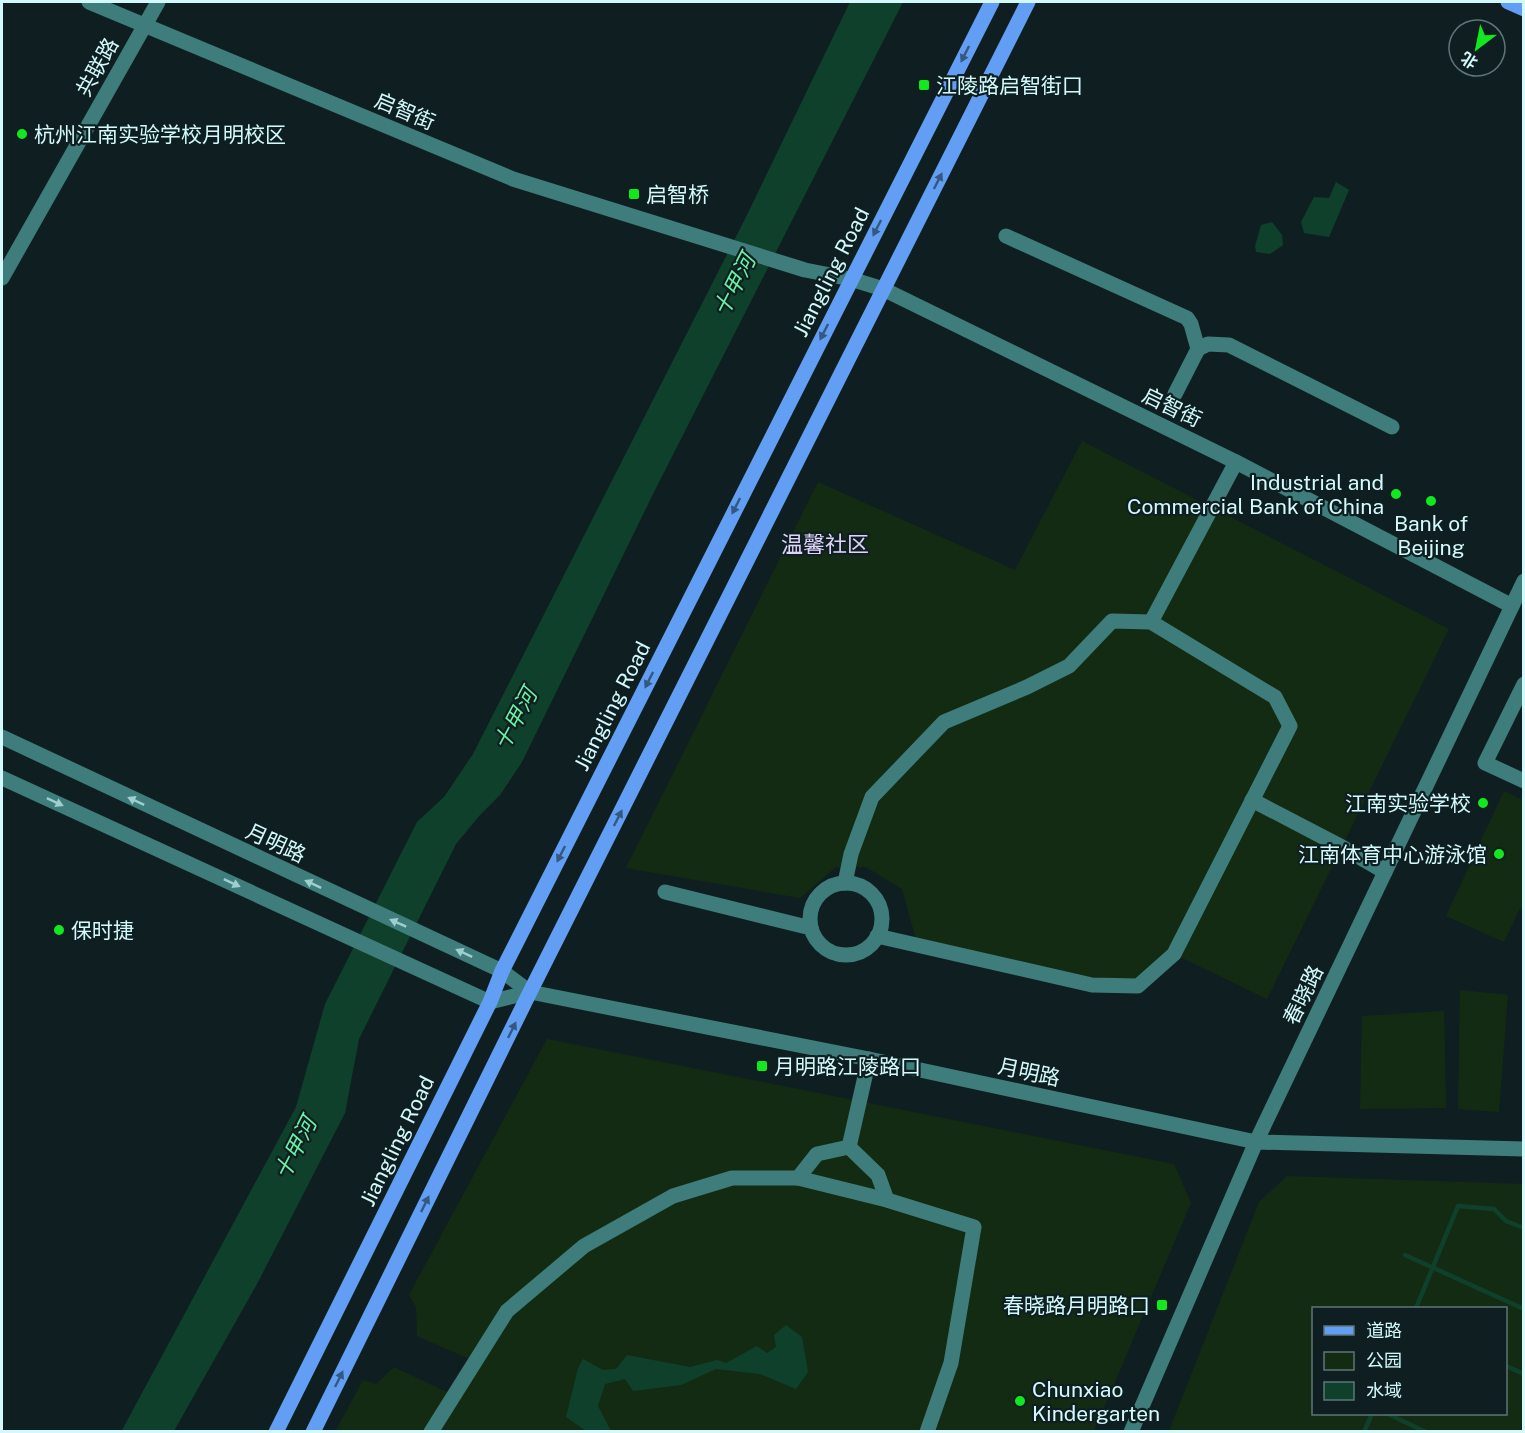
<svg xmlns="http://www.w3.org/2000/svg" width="1525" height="1433" font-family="'Public Sans','Noto Sans SC',sans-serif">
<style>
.green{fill:#142b13;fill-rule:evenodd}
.water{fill:#0f402b}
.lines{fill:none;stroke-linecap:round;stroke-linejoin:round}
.stream{stroke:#0f402b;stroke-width:4.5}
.minor{stroke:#3e7d7c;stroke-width:15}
.major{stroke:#629ef3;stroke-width:15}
.oneway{fill:#34587f}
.oneway2{fill:#9fcecf}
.poi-dot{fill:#11e91e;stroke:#0f1f21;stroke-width:2}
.labels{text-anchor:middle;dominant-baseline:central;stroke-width:4.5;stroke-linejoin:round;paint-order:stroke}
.street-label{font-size:21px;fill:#d3f9fc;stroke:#0f1f21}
.poi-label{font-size:21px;fill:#d3f9fc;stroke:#0f1f21;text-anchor:start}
.water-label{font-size:22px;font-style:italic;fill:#68f4a3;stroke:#0f1f21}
.neighbourhood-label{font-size:22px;fill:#e1d4fc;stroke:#0f1f21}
</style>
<rect width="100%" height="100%" fill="#0f1f21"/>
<g class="green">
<polygon points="1082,441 1449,629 1267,999 1174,954 1138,986 918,946 902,889 866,867 836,867 800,898 626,868 818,482 1015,570"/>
<polygon points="1504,791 1523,800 1524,910 1520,908 1504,942 1446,916"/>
<polygon points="1460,990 1508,995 1499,1112 1458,1109"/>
<polygon points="1444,1011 1446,1108 1360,1109 1362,1016"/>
<polygon points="547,1039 1174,1164 1191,1203 1094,1431 335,1432 363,1380 376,1384 394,1367 453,1395 474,1361 417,1336 416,1307 409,1295"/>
<path d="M 1287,1176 L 1523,1184 L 1523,1431 L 1169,1431 L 1259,1202 ZM 1506,1308 L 1506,1414 L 1314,1414 L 1314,1308 Z"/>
</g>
<g class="water">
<polygon points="850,2 903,2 655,490 522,762 500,795 480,815 456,844 359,1039 345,1113 257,1284 174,1431 121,1432 296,1107 325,1004 417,822 444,797 473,754 745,219"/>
<polygon points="1336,182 1349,190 1329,237 1304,233 1301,222 1314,197 1329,198"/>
<polygon points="1272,222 1282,235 1283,245 1270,254 1256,252 1255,246 1261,225"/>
<polygon points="786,1325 802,1337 808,1372 796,1389 760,1374 716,1369 681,1385 633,1391 625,1379 605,1384 598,1406 611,1431 586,1431 566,1417 578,1368 583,1359 603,1370 616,1369 627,1355 690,1367 717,1360 726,1363 757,1346 767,1353 776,1347 774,1335"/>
</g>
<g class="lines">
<g class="stream">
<polyline points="1405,1255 1524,1309"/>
<polyline points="1416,1308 1458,1206 1494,1209 1506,1221 1524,1228"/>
<polyline points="1506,1366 1524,1374"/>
<polyline points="1388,1414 1426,1432"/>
<polyline points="1364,1432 1372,1414"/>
</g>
<g class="minor">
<polyline points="89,2 513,179 805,270 851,279 883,289 1236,462 1512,606"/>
<polyline points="1006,236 1187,318 1191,324 1198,349"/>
<polyline points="2,278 158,2"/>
<polyline points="1175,394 1198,349 1208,344 1229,345 1392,427"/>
<polyline points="1151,622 1236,462"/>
<polyline points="1524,684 1485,763 1524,781"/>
<polyline points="2,737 502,971 530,992"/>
<polyline points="2,778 490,1002 530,992 869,1059 1256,1142 1524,1149"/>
<polyline points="1252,800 1342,847 1385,872"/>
<polyline points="845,883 851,854 872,797 944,722 1027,687 1069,666 1112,621 1151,622 1275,697 1290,726 1174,954 1138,986 1092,985 877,936"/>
<circle cx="846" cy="919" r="36"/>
<polyline points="665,892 811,928"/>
<polyline points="849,1147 869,1059"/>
<polyline points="798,1178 817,1154 849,1147 878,1175 887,1200"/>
<polyline points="431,1432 507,1311 584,1246 673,1196 732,1178 798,1178 887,1200 974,1227 951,1363 927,1432"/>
<polyline points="1131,1432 1256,1142 1524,581"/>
</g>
<g class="major">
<polyline points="1508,2 1524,9"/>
<polyline points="276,1432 490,1002 502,971 992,2"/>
<polyline points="313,1432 530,992 1028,2"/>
</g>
</g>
<defs><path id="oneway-solid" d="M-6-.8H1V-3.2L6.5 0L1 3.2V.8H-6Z" transform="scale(1.5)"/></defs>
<g class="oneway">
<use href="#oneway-solid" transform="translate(965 54) rotate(117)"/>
<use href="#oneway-solid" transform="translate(938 181) rotate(-63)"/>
<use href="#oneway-solid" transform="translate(877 228) rotate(117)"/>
<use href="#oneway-solid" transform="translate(824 332) rotate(117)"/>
<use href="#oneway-solid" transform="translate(736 506) rotate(117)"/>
<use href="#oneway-solid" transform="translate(649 680) rotate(117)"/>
<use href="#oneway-solid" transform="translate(618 818) rotate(-63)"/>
<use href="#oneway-solid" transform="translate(561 854) rotate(117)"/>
<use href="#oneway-solid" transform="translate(512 1030) rotate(-64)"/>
<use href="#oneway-solid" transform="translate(425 1204) rotate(-64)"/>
<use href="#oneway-solid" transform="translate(339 1379) rotate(-64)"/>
</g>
<g class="oneway2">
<use href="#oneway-solid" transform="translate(136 801) rotate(-155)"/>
<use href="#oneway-solid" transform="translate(55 802) rotate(25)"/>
<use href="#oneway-solid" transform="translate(232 883) rotate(25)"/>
<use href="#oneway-solid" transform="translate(313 884) rotate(-155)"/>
<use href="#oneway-solid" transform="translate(398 923) rotate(-156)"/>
<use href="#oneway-solid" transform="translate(464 953) rotate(-155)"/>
</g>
<g class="poi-dot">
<rect x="918" y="79" width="12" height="12" rx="3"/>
<circle cx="22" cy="134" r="6"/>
<rect x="628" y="188" width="12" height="12" rx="3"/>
<circle cx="1396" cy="494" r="6"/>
<circle cx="1431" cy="501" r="6"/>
<circle cx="1483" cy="803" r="6"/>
<circle cx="1499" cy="854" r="6"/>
<circle cx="59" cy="930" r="6"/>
<rect x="756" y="1060" width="12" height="12" rx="3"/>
<rect x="1156" y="1299" width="12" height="12" rx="3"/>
<circle cx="1020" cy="1401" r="6"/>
</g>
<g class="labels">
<g class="street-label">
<text transform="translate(97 67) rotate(-61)">共联路</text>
<text transform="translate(405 111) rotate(23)">启智街</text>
<text transform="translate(831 272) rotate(-63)">Jiangling Road</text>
<text transform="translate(1172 407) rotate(26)">启智街</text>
<text transform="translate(612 706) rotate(-63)">Jiangling Road</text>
<text transform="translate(276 843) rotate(25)">月明路</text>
<text transform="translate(1303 995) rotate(-64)">春晓路</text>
<text transform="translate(1029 1072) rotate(12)">月明路</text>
<text transform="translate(397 1141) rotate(-64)">Jiangling Road</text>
</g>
<g class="poi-label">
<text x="936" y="85">江陵路启智街口</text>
<text x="34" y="134">杭州江南实验学校月明校区</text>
<text x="646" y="194">启智桥</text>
<text x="1384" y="482" text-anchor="end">Industrial and<tspan x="1384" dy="24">Commercial Bank of China</tspan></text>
<text x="1431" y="523" text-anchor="middle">Bank of<tspan x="1431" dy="24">Beijing</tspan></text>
<text x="1471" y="803" text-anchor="end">江南实验学校</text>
<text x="1487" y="854" text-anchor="end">江南体育中心游泳馆</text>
<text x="71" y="930">保时捷</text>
<text x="774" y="1066">月明路江陵路口</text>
<text x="1150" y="1305" text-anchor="end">春晓路月明路口</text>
<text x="1032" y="1389">Chunxiao<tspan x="1032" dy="24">Kindergarten</tspan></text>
</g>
<g class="water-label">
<text transform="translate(734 285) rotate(-63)">十甲河</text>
<text transform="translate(515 719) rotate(-62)">十甲河</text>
<text transform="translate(295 1148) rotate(-63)">十甲河</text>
</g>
<g class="neighbourhood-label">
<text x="825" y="544">温馨社区</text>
</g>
</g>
<rect width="1525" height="1433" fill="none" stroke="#d3f9fc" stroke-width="6"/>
<rect x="1312" y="1307" width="195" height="108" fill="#0f1f21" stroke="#5d7679" stroke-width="1.5"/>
<rect x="1324" y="1326" width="30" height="9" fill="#629ef3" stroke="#5d7679" stroke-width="1.5"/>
<text x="1366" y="1337" font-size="18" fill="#d3f9fc">道路</text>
<rect x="1324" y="1352" width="30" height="18" fill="#142b13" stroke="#5d7679" stroke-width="1.5"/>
<text x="1366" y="1367" font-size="18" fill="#d3f9fc">公园</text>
<rect x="1324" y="1382" width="30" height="18" fill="#0f402b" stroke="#5d7679" stroke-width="1.5"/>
<text x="1366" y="1397" font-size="18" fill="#d3f9fc">水域</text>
<g transform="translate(1477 48) rotate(212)"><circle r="28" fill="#0f1f21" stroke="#5d7679" stroke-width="1.5"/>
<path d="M0-4.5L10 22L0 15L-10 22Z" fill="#11e91e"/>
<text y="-9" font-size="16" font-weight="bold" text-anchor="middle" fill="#d3f9fc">北</text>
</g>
</svg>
